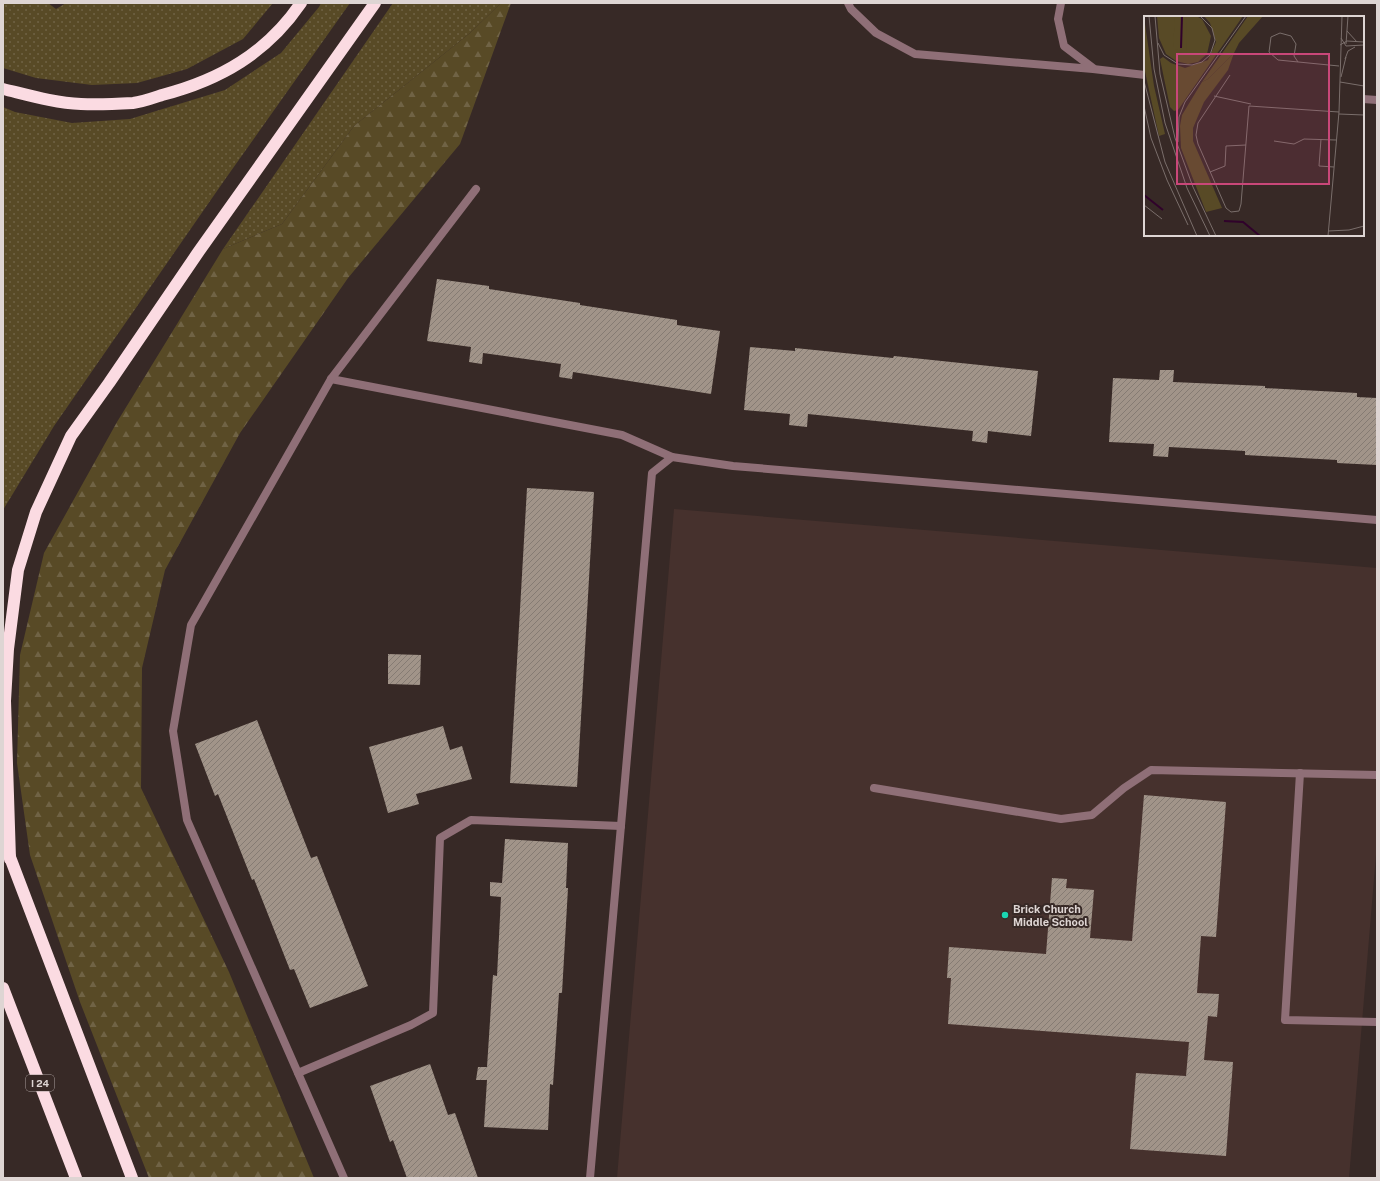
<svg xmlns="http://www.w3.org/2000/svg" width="1380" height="1181" font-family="'Public Sans',sans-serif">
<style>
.built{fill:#46312d}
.grass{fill:url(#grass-dots)}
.forest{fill:url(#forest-firs)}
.building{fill:url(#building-hatch)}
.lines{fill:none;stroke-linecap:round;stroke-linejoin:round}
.service{stroke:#8f6f77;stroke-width:8}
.motorway{stroke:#fbdbe2;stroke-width:12}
.poi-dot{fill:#1ad5b2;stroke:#372926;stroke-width:1.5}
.labels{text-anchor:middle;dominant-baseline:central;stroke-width:4;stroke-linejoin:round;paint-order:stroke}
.shield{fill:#372926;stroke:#aca19f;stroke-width:1}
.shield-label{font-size:10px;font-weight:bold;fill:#ded5d3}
.poi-label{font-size:11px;font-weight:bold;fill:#ded5d3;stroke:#372926;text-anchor:start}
.inset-river{fill:none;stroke:#30022b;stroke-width:2}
.inset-road{fill:none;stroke:#7a6e6b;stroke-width:1}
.view{fill:#c94779;fill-opacity:0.15;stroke:#c94779;stroke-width:2}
.inset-edge{fill:none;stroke:#ded5d3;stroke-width:2}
</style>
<defs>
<pattern id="grass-dots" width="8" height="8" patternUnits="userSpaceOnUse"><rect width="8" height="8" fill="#584a26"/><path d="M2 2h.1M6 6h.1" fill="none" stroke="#706345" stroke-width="1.8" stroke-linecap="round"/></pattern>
<pattern id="forest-firs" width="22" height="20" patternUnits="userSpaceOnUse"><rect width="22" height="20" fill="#584a26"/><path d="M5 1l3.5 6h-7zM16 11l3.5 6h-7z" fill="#706345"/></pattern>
<pattern id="building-hatch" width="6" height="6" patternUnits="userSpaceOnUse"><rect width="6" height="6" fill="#a19489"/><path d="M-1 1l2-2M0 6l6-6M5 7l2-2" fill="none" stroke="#857b73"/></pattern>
</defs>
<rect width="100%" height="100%" fill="#372926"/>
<polygon class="built" points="674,509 1377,568 1377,843 1349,1178 617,1178"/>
<g class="grass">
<polygon points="3,3 48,3 56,9 66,3 273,3 243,39 187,69 137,83 92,85 36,78 3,68"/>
<polygon points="321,3 350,3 226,178 54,426 3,510 3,107 15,112 72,123 130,119 225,90 281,53 319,7"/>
<polygon points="393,3 501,3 470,33 354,126 282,224 223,249"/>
</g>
<polygon class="forest" points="501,3 511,3 460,144 348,278 240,433 165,570 142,668 141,788 229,972 314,1178 149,1178 80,1002 30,855 17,763 20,655 44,553 117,422 223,249 282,224 354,126 470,33"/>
<g class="building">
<polygon points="437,279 489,286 489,289 580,303 580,305 677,320 677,325 720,331 711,394 573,372 572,379 559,377 561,364 483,353 482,364 469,362 471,347 427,341"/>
<polygon points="750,347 795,351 795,348 893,358 894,356 1038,371 1031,436 988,431 987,443 972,441 973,431 808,414 807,427 789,425 790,414 744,410"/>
<polygon points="1160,370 1174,370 1173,382 1265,386 1265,388 1357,393 1357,397 1377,398 1377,465 1337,463 1337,460 1245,455 1245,451 1169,447 1168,457 1153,456 1154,444 1109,442 1113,378 1159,380"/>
<polygon points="527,488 594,492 577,787 510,783"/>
<polygon points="388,654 421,655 420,685 388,684"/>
<polygon points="257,720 311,858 317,856 368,986 310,1008 294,969 290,970 254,879 252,880 218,794 215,796 195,744"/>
<polygon points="443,726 450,750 462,746 472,779 416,794 419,804 388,813 369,747"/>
<polygon points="1144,795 1226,802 1216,937 1201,936 1197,993 1219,994 1217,1017 1208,1016 1204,1060 1233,1062 1226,1156 1130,1149 1136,1073 1186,1076 1189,1042 948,1024 951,978 947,978 949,947 1046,954 1052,878 1067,879 1066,888 1094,890 1090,938 1132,941"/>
<polygon points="505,839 568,843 566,888 568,888 562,993 559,993 553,1085 550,1084 548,1130 484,1127 487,1080 476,1080 478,1067 487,1067 493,975 497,976 501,897 490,896 490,882 502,883"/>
<polygon points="430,1064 448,1115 455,1113 478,1178 407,1178 393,1140 390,1142 370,1086"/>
</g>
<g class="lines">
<g class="service">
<polyline points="848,3 851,9 876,33 915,54 1093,69 1145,75"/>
<polyline points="1061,3 1058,19 1064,46 1093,68"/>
<polyline points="1363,99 1377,100"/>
<polyline points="331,379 622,435 672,457"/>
<polyline points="1300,773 1285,1020 1377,1022"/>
<polyline points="874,788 1061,819 1092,815 1124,788 1151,770 1377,775"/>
<polyline points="298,1073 411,1025 433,1013 440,838 471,820 621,826"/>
<polyline points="344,1178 187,820 173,731 191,625 331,379 476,189"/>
<polyline points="590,1178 652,473 672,457 733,466 1377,520"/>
</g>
<g class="motorway">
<path d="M 3,89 C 28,95 55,103 81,104 C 98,105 116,104 133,103 C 142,102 153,98 162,95 C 220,80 267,53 301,3"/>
<polyline points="8,852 132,1178"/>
<polyline points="10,859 5,701 8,649 18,570 36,512 71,436 109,383 197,254 375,3"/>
<polyline points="3,988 76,1178"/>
</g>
</g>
<circle class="poi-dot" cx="1005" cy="915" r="4"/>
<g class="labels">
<rect class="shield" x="26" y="1075" width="28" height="16" rx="3"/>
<g class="shield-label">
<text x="40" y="1083">I 24</text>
</g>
<g class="poi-label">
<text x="1013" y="909">Brick Church<tspan x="1013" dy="13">Middle School</tspan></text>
</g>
</g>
<g transform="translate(1144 16)">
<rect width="220" height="220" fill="#372926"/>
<path d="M 13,0 L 52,0 L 58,3 L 67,20 L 63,38 L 54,46 L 44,48 L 32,45 L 22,38 L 15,22 ZM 60,0 L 99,0 L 34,94 L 30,95 L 26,91 L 16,43 L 19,41 L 27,47 L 41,52 L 64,44 L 72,26 L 66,7 ZM 104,0 L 119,0 L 95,27 L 90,37 L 64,63 L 58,66 ZM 0,1 L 10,70 L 21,118 L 15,120 L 0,51 Z" fill="#584a26"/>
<path d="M 31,1 L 43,2 L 42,38 L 40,39 L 29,31 ZM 90,37 L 84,54 L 60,86 L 49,112 L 49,125 L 78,192 L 62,196 L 37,132 L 36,110 L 38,99 L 58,66 L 64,63 Z" fill="#584a26"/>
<path class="inset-river" d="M 37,32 L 38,0M 0,179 L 19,194M 80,205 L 99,206 L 116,220"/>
<path class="inset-road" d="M 5,0 L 10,53 L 21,107 L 43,172 L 66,220M 11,0 L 16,58 L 31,122 L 49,171 L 72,220M 203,15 L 213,26M 197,22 L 202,30 L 220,29M 14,27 L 20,39 L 34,48 L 48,49 L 58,46 L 66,39 L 71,24 L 68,12 L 56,0M 202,28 L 204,0M 196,29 L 203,25 L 220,26M 201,43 L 204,35 L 211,31M 154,46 L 150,40 L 152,28 L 147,20 L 136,17 L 127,21 L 125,36 L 134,44 L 195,50M 86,59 L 54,107 L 52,119 L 54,128 L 82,192 L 87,196 L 95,195 L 97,188 L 105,90 L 195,96M 197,61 L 202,41M 0,65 L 21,146 L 53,220M 196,66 L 220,70M 70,80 L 107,88M 0,90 L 7,122 L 23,164 L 44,209M 195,98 L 220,99M 177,123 L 175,150 L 190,151M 130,125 L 150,128 L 160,123 L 192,124M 34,126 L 35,101 L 41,86 L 102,0M 66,156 L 81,150 L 82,130 L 102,129M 0,189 L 18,203M 184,215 L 205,214 L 220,210M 184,220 L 195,96 L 198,0"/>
<path class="view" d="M 33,38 L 185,38 L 185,168 L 33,168 Z"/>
<rect width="220" height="220" class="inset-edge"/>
</g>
<rect width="1380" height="1181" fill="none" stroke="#ded5d3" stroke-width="8"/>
</svg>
